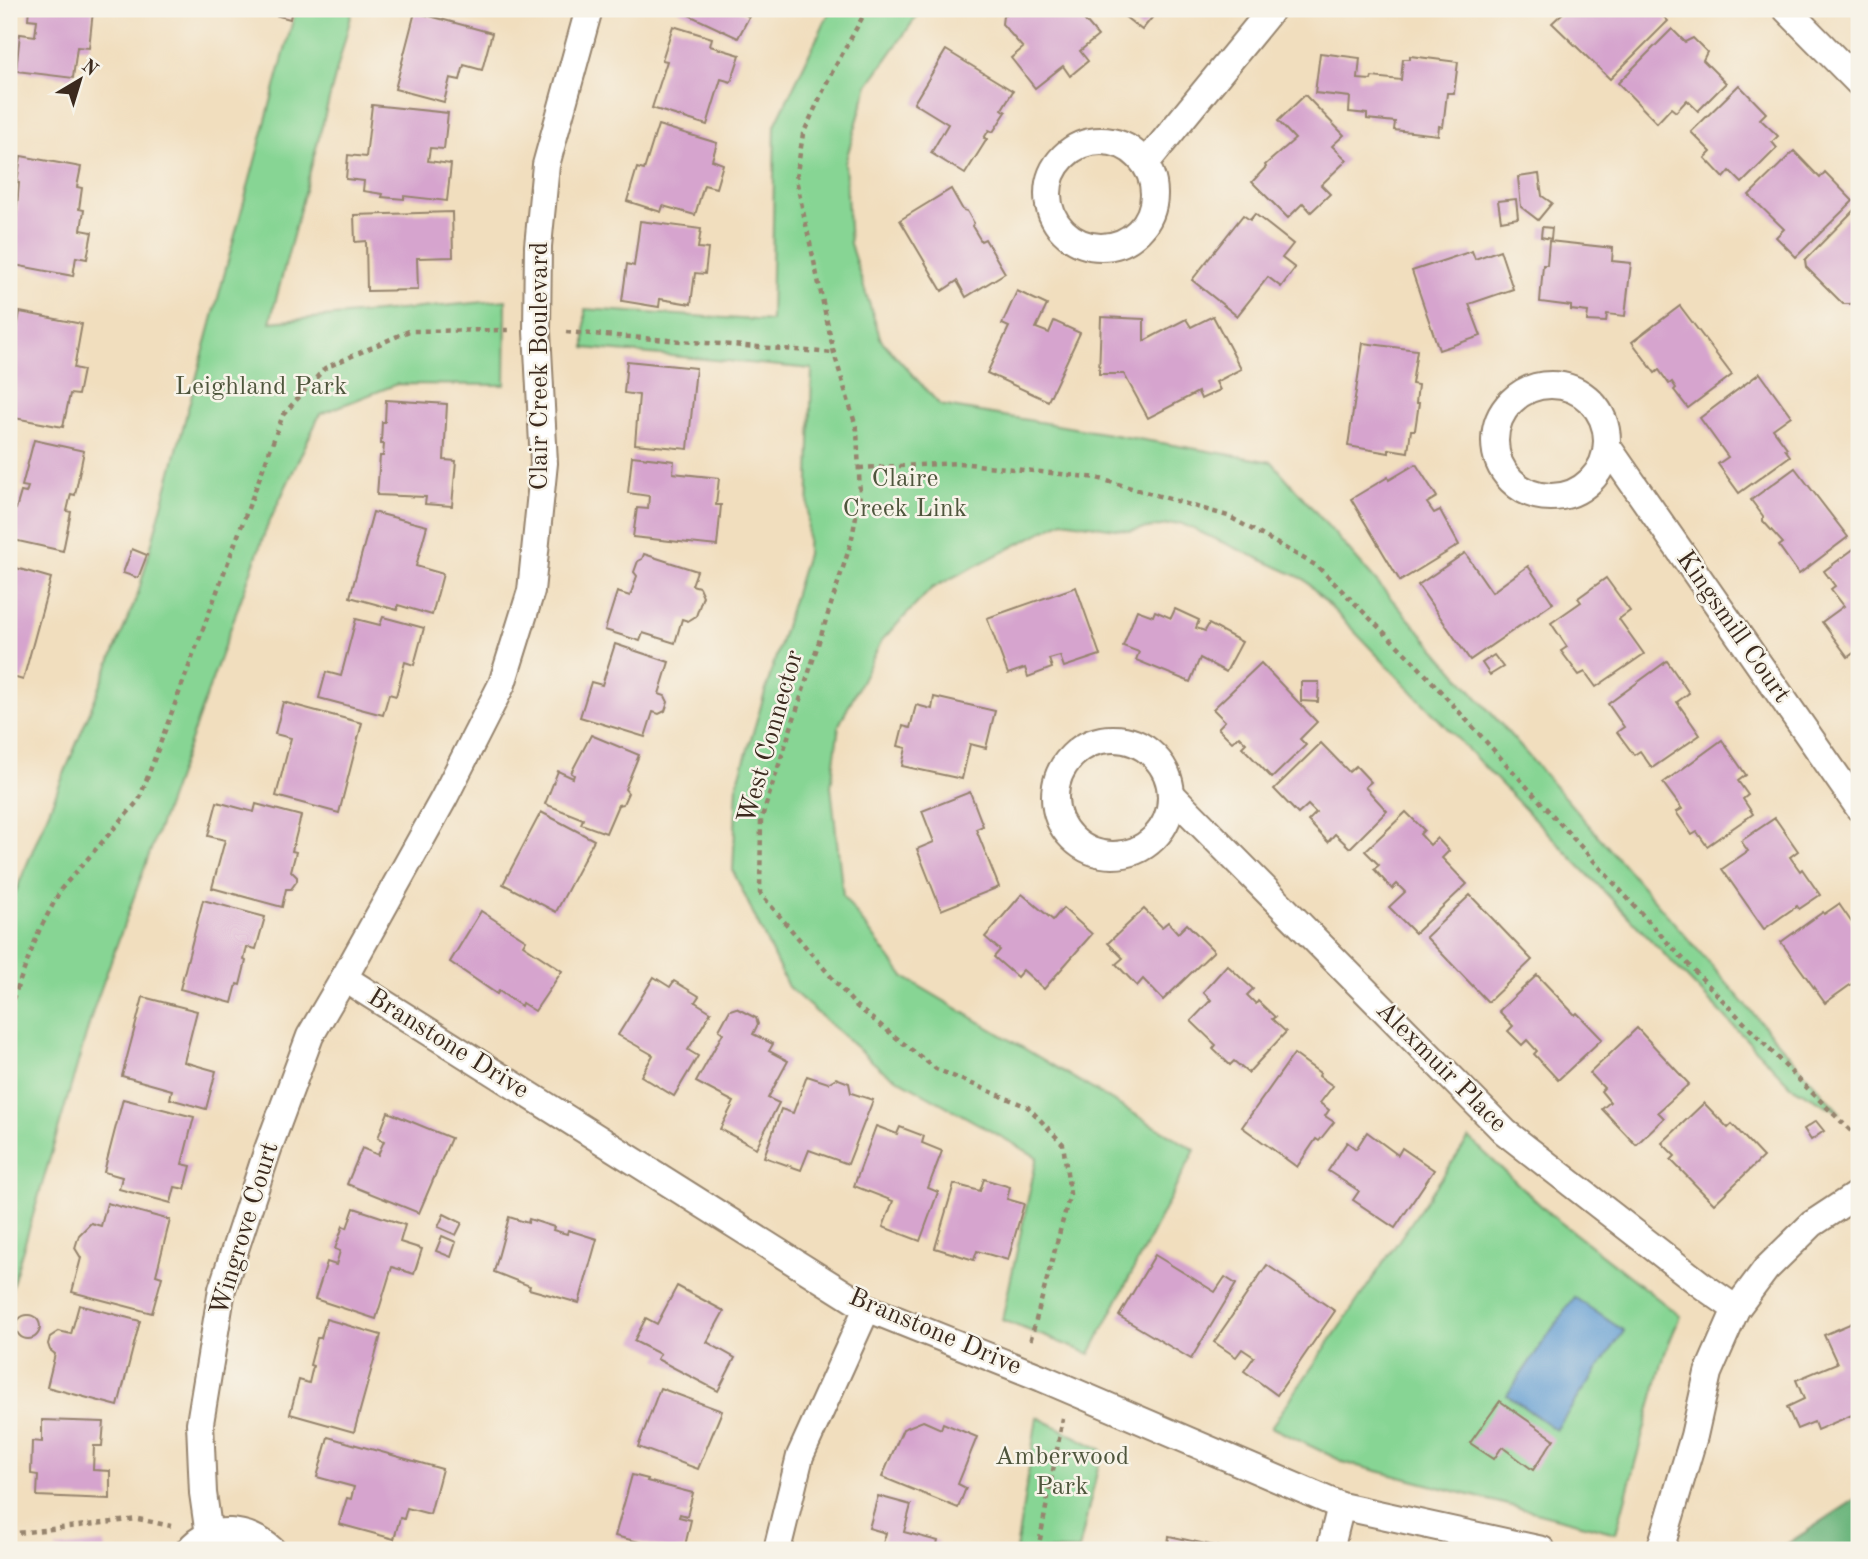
<svg xmlns="http://www.w3.org/2000/svg" width="1868" height="1559" font-family="'Old Standard TT',serif">
<style>
.green{fill:#87d594;stroke:#618059;stroke-width:2}
.forest{fill:#6db67e;stroke:#54704e;stroke-width:2}
.water{fill:#639ed3;stroke:#4f6478;stroke-width:2}
.building{fill:#d6a4ce}
.lines{fill:none;stroke-linecap:round;stroke-linejoin:round}
.minor-casing{stroke:#96846e;stroke-width:30}
.path{stroke:#96846e;stroke-width:4.5;stroke-dasharray:5 5;stroke-linecap:butt}
.minor{stroke:#fff;stroke-width:26}
.labels{text-anchor:middle;dominant-baseline:central;stroke-width:5;stroke-linejoin:round;paint-order:stroke}
.street-label{font-size:26px;fill:#3b2a1e;stroke:#f7f3e8}
.park-label{font-size:26px;fill:#4e553c;stroke:#f7f3e8}
</style>
<rect width="100%" height="100%" fill="#f7f3e8"/>
<filter id="ink" filterUnits="userSpaceOnUse"><feTurbulence type="fractalNoise" baseFrequency=".0143" numOctaves="2"/><feDisplacementMap in="SourceGraphic" scale="14" xChannelSelector="R" yChannelSelector="G"/><feConvolveMatrix kernelMatrix="1 2 1 2 8 2 1 2 1" color-interpolation-filters="sRGB"/></filter>
<filter id="wash" filterUnits="userSpaceOnUse"><feTurbulence type="fractalNoise" baseFrequency=".00686" numOctaves="4" result="noise"/><feDisplacementMap in="SourceGraphic" scale="28" xChannelSelector="R" yChannelSelector="G"/><feGaussianBlur stdDeviation="1.57" result="paint"/><feColorMatrix in="noise" values="0 0 0 0 0 0 0 0 0 0 0 0 0 0 0 0 0 1.4 0 .05"/><feComposite in="paint" operator="in"/></filter>
<g filter="url(#wash)">
<rect width="100%" height="100%" fill="#f1debe"/>
<g class="green">
<polygon points="296,9 353,9 270,322 506,300 505,385 397,384 320,414 267,527 94,1008 9,1297 9,908 138,594"/>
<polygon points="831,9 922,9 868,85 845,163 850,244 881,340 940,405 1272,462 1840,1113 1791,1086 1304,579 1180,523 1129,531 1063,521 932,588 882,640 839,725 831,786 843,896 904,977 1195,1150 1090,1354 1002,1320 1037,1157 882,1070 788,987 733,871 737,785 807,554 812,369 585,348 585,309 771,321 775,125"/>
<polygon points="1469,1138 1550,1214 1680,1316 1665,1353 1616,1533 1346,1463 1271,1427"/>
<polygon points="1037,1417 1102,1450 1079,1550 1016,1550"/>
</g>
<polygon class="forest" points="1859,1497 1859,1550 1778,1550"/>
<polygon class="water" points="1574,1297 1624,1331 1556,1430 1507,1395"/>
<g id="blocks">
<g class="building">
<polygon points="29,9 97,9 96,12 93,11 89,48 77,47 73,78 16,71 20,34 35,36 37,20 28,19"/>
<polygon points="252,9 292,9 290,19"/>
<polygon points="676,9 737,9 749,17 738,38"/>
<polygon points="1011,9 1075,9 1098,36 1080,51 1088,61 1070,76 1063,66 1035,88 1011,58 1023,48 1002,24 1003,16"/>
<polygon points="1115,9 1159,9 1142,30"/>
<polygon points="1567,9 1656,9 1668,21 1610,79 1552,23"/>
<polygon points="415,12 492,33 482,70 464,65 460,80 450,78 444,102 395,89"/>
<polygon points="673,26 712,38 710,46 740,55 731,82 721,79 707,125 652,108 667,61 662,60"/>
<polygon points="1672,29 1685,42 1693,38 1707,52 1703,60 1726,83 1698,111 1687,100 1676,112 1671,108 1657,123 1618,83"/>
<polygon points="946,50 1013,91 1002,109 1006,112 993,132 989,130 984,138 987,139 965,174 931,153 948,124 914,103"/>
<polygon points="1320,53 1360,58 1358,79 1371,80 1372,77 1401,80 1403,59 1410,59 1410,56 1458,62 1454,93 1447,93 1443,127 1439,126 1438,135 1394,130 1395,122 1367,119 1367,114 1349,112 1350,97 1315,93"/>
<polygon points="1739,85 1766,113 1760,119 1778,136 1772,142 1777,148 1742,183 1730,171 1724,178 1705,158 1711,152 1691,132"/>
<polygon points="1305,95 1344,135 1332,146 1347,160 1321,185 1330,194 1311,212 1303,203 1288,218 1252,182 1266,167 1265,165 1295,139 1278,121"/>
<polygon points="372,105 448,113 444,149 430,148 428,161 451,164 447,201 404,196 404,199 382,197 383,194 363,191 364,181 346,179 348,155 366,157"/>
<polygon points="658,125 717,143 712,160 723,164 716,188 704,185 695,215 663,206 661,212 627,201 637,168 644,170"/>
<polygon points="1794,151 1820,178 1825,172 1853,201 1796,257 1776,237 1784,229 1749,195"/>
<polygon points="21,156 81,167 77,187 82,188 79,209 84,210 81,230 92,232 87,259 76,257 73,276 9,264 9,217 16,219 19,183 17,183"/>
<polygon points="1539,174 1542,196 1552,203 1538,220 1521,207 1518,177"/>
<polygon points="951,189 963,210 967,211 974,223 972,226 981,241 985,239 1005,273 966,297 957,281 942,291 900,220"/>
<polygon points="1516,199 1518,218 1501,221 1498,201"/>
<polygon points="1855,209 1859,213 1859,295 1850,304 1843,304 1806,267 1805,260"/>
<polygon points="452,212 453,257 417,258 418,290 367,291 366,241 355,242 354,215"/>
<polygon points="1255,214 1293,244 1282,258 1295,268 1281,287 1268,277 1237,316 1192,280 1243,215 1250,220"/>
<polygon points="640,221 701,229 698,248 708,249 705,274 695,273 691,304 660,299 659,307 622,301 627,264 634,266"/>
<polygon points="1542,227 1552,228 1551,239 1541,237"/>
<polygon points="1549,241 1613,248 1612,261 1631,263 1625,316 1607,314 1606,322 1587,321 1588,312 1571,310 1571,306 1540,302 1543,265 1547,265"/>
<polygon points="1500,250 1513,289 1469,304 1481,336 1439,350 1412,271 1472,251 1475,259"/>
<polygon points="1017,291 1047,305 1036,328 1049,333 1054,321 1080,333 1048,401 987,373 1009,327 1002,324"/>
<polygon points="1680,306 1732,375 1688,408 1674,390 1676,388 1672,382 1669,384 1659,370 1655,373 1632,342"/>
<polygon points="20,312 82,324 74,368 83,370 78,395 70,394 63,427 9,417 9,373"/>
<polygon points="1213,316 1241,369 1216,382 1220,390 1201,399 1198,392 1148,418 1124,374 1099,374 1101,317 1144,319 1144,341 1186,319 1191,327"/>
<polygon points="1363,343 1417,350 1412,384 1418,385 1416,403 1419,403 1415,430 1411,430 1408,452 1389,449 1389,453 1348,446"/>
<polygon points="627,361 696,368 688,449 635,444 639,395 624,393"/>
<polygon points="1760,373 1791,416 1773,429 1787,448 1785,449 1790,456 1739,493 1718,464 1728,457 1700,418"/>
<polygon points="386,400 447,404 444,460 456,461 452,506 425,504 426,497 377,495 380,456 383,456 384,444 381,444 382,422 385,422"/>
<polygon points="34,440 84,451 75,495 71,494 67,511 71,512 63,551 9,539 9,507 16,509 21,492 26,493 28,487 22,486"/>
<polygon points="632,456 674,461 673,473 719,478 716,505 721,505 717,546 633,537 637,508 648,509 649,496 628,493"/>
<polygon points="1416,464 1437,497 1427,503 1434,513 1440,510 1459,545 1400,581 1351,499 1388,477 1389,480"/>
<polygon points="1795,468 1848,537 1799,574 1779,546 1783,543 1763,521 1763,516 1751,500"/>
<polygon points="373,512 427,526 416,566 443,574 432,615 398,605 397,610 350,597"/>
<polygon points="1859,545 1859,649 1848,657 1822,622 1844,606 1831,589 1835,586 1824,571"/>
<polygon points="132,549 147,555 138,578 123,573"/>
<polygon points="1465,553 1492,592 1528,566 1553,603 1470,660 1418,585"/>
<polygon points="644,554 697,571 692,585 699,587 703,596 696,616 688,621 682,619 675,643 643,633 640,641 605,630 617,592 630,596 637,576 634,572 638,561 642,559"/>
<polygon points="9,566 51,578 23,680 9,676"/>
<polygon points="1606,578 1630,611 1619,619 1644,654 1596,687 1585,672 1579,675 1561,651 1567,647 1551,623 1581,602 1578,598"/>
<polygon points="1076,587 1100,655 1064,667 1060,656 1049,659 1052,668 1028,677 1025,668 1008,674 987,618"/>
<polygon points="1175,609 1199,620 1196,628 1205,631 1209,624 1242,642 1226,672 1200,658 1190,682 1136,660 1139,652 1123,646 1137,610 1153,616 1155,611 1171,618"/>
<polygon points="383,617 424,628 414,665 405,662 396,696 389,694 383,715 319,698 326,672 341,676 356,619 380,625"/>
<polygon points="615,644 669,662 659,694 665,696 668,702 665,711 659,714 653,712 645,737 580,717 591,682 602,685"/>
<polygon points="1494,655 1503,667 1490,675 1482,663"/>
<polygon points="1667,661 1689,693 1677,702 1700,735 1652,768 1640,751 1634,755 1617,732 1624,727 1608,704"/>
<polygon points="1261,663 1317,722 1300,739 1306,745 1272,778 1242,747 1246,743 1239,736 1232,742 1218,728 1225,721 1213,709"/>
<polygon points="1301,682 1319,682 1318,702 1301,701"/>
<polygon points="934,697 995,711 986,748 970,744 962,779 902,766 906,748 898,746 903,726 910,728 916,705 932,709"/>
<polygon points="283,702 362,723 339,813 276,796 291,738 275,734"/>
<polygon points="591,735 639,755 625,789 628,793 623,804 618,805 606,833 581,824 583,819 545,804 558,771 573,778 574,775 571,773"/>
<polygon points="1722,740 1746,775 1738,781 1748,795 1743,799 1753,814 1707,846 1697,832 1692,835 1676,812 1682,809 1663,783"/>
<polygon points="1321,743 1349,772 1356,766 1371,782 1365,787 1387,811 1350,848 1335,834 1328,842 1308,821 1316,813 1308,805 1298,814 1274,789"/>
<polygon points="970,792 983,826 976,829 999,887 941,910 917,849 934,842 922,811"/>
<polygon points="217,802 254,812 256,804 301,816 292,851 296,852 291,871 297,877 297,881 291,889 286,889 282,907 212,888 225,840 208,836"/>
<polygon points="541,812 594,840 556,912 503,884"/>
<polygon points="1406,812 1424,830 1420,834 1430,845 1437,838 1449,851 1442,858 1467,884 1415,933 1389,907 1405,892 1397,884 1392,889 1374,869 1379,865 1365,851"/>
<polygon points="1775,818 1798,851 1790,857 1800,871 1802,869 1820,895 1799,909 1797,906 1764,929 1722,869 1748,851 1741,841"/>
<polygon points="1022,894 1053,920 1063,908 1092,934 1044,989 1023,970 1017,977 994,957 1000,950 985,937"/>
<polygon points="1470,895 1532,960 1488,1002 1426,937"/>
<polygon points="203,900 265,917 256,949 247,947 244,960 246,961 240,985 237,984 232,1003 180,989"/>
<polygon points="1839,904 1859,933 1859,992 1853,983 1825,1003 1781,942 1823,912 1824,914"/>
<polygon points="1144,909 1162,927 1168,922 1178,933 1187,924 1214,951 1163,1000 1143,979 1137,986 1116,964 1123,958 1108,943"/>
<polygon points="481,911 526,940 523,945 562,971 535,1011 522,1003 521,1006 499,991 497,994 450,962"/>
<polygon points="1227,965 1253,989 1247,995 1256,1004 1258,1001 1275,1017 1272,1019 1286,1032 1248,1073 1234,1061 1230,1065 1213,1049 1216,1045 1191,1021 1211,1000 1203,992"/>
<polygon points="1537,975 1575,1015 1577,1013 1602,1039 1558,1080 1534,1054 1537,1051 1527,1040 1522,1045 1508,1031 1513,1026 1499,1011"/>
<polygon points="654,977 670,987 674,981 699,996 695,1002 711,1012 688,1050 698,1056 674,1096 641,1076 653,1055 618,1035"/>
<polygon points="143,997 197,1011 184,1062 216,1071 206,1109 170,1099 172,1090 122,1076"/>
<polygon points="736,1008 756,1018 758,1024 753,1034 773,1044 769,1051 788,1061 768,1098 779,1103 756,1148 720,1129 734,1102 696,1082 723,1033 719,1030 730,1010"/>
<polygon points="1637,1028 1689,1084 1658,1112 1664,1118 1636,1145 1602,1109 1610,1102 1601,1091 1604,1088 1590,1073"/>
<polygon points="1294,1054 1320,1073 1319,1076 1333,1086 1320,1103 1329,1110 1325,1116 1334,1122 1319,1141 1316,1139 1297,1167 1242,1127"/>
<polygon points="807,1076 828,1083 836,1078 849,1083 851,1093 873,1100 848,1164 809,1150 801,1170 764,1157 781,1109 793,1113"/>
<polygon points="123,1099 194,1117 182,1164 191,1166 185,1189 175,1187 171,1203 119,1189 122,1177 104,1172"/>
<polygon points="1704,1103 1728,1128 1732,1124 1763,1157 1714,1204 1671,1160 1675,1156 1662,1143"/>
<polygon points="388,1112 451,1138 419,1213 347,1184 362,1148 378,1155 384,1141 378,1138"/>
<polygon points="1816,1121 1824,1131 1811,1140 1804,1129"/>
<polygon points="876,1126 897,1134 900,1127 924,1136 922,1143 942,1151 928,1188 938,1192 920,1241 883,1227 893,1201 854,1186"/>
<polygon points="1367,1132 1398,1155 1402,1148 1434,1170 1395,1228 1353,1200 1359,1191 1328,1171 1347,1142 1356,1149"/>
<polygon points="984,1179 1010,1187 1007,1199 1024,1204 1008,1260 977,1251 974,1260 935,1248 954,1184 980,1191"/>
<polygon points="107,1203 170,1220 156,1275 162,1277 152,1313 72,1292 81,1258 75,1248 79,1235 91,1223 101,1226"/>
<polygon points="354,1208 405,1225 400,1242 422,1249 414,1274 392,1267 376,1319 315,1299 327,1262 336,1265 340,1251 335,1249 343,1226 347,1228"/>
<polygon points="444,1214 462,1223 456,1235 438,1227"/>
<polygon points="509,1217 528,1223 529,1219 554,1227 553,1230 567,1234 568,1230 597,1239 579,1303 529,1289 530,1286 494,1272"/>
<polygon points="442,1236 456,1242 451,1257 436,1251"/>
<polygon points="1155,1255 1215,1292 1225,1277 1236,1284 1191,1359 1119,1316"/>
<polygon points="1267,1265 1335,1311 1277,1395 1244,1371 1254,1357 1242,1349 1236,1357 1214,1342"/>
<polygon points="677,1286 724,1311 707,1342 735,1358 718,1391 657,1359 660,1354 634,1341 646,1318 657,1324"/>
<polygon points="79,1305 140,1321 118,1406 47,1387 55,1354 50,1350 48,1344 50,1337 59,1331 71,1334"/>
<circle cx="28" cy="1327" r="12"/>
<polygon points="326,1319 381,1335 354,1432 290,1414 299,1380 309,1383 313,1366 310,1365 317,1338 321,1338"/>
<polygon points="1859,1320 1859,1412 1817,1430 1814,1422 1797,1429 1787,1407 1804,1399 1796,1380 1837,1363 1824,1335"/>
<polygon points="660,1388 722,1411 698,1469 638,1447"/>
<polygon points="1500,1401 1554,1439 1533,1470 1502,1447 1494,1459 1470,1443"/>
<polygon points="42,1420 104,1422 102,1446 94,1446 93,1470 110,1471 110,1499 37,1496 38,1475 31,1474 32,1441 42,1442"/>
<polygon points="923,1421 941,1429 943,1423 977,1437 958,1484 966,1488 958,1508 882,1477 903,1429"/>
<polygon points="328,1437 442,1469 430,1514 407,1508 404,1519 400,1518 394,1539 339,1524 347,1498 351,1499 354,1487 317,1477"/>
<polygon points="632,1475 648,1479 647,1481 693,1493 687,1516 680,1514 679,1517 691,1520 684,1550 671,1550 615,1536"/>
<polygon points="878,1496 911,1505 904,1532 938,1541 936,1550 881,1550 886,1533 869,1528"/>
<polygon points="1169,1536 1229,1549 1229,1550 1154,1550 1156,1543 1168,1545"/>
<polygon points="104,1543 105,1550 56,1550 56,1548"/>
</g>
</g>
</g>
<g filter="url(#ink)">
<use href="#blocks" fill-opacity="0" stroke="#96846e" stroke-width="2"/>
<g class="lines">
<defs>
<g id="minor">
<polyline points="1786,9 1859,83"/>
<circle cx="1101" cy="194" r="53"/>
<polyline points="1145,164 1272,9"/>
<circle cx="1551" cy="441" r="56"/>
<polyline points="1607,446 1859,808"/>
<circle cx="1113" cy="797" r="58"/>
<polyline points="1172,795 1505,1132 1703,1286 1736,1309"/>
<polyline points="344,978 867,1308 1042,1378 1341,1506 1542,1550"/>
<polyline points="209,1535 203,1493 200,1423 222,1289 268,1149 310,1036 344,978 444,798 502,684 531,591 544,463 537,331 538,246 546,165 589,9"/>
<path d="M 189,1550 C 210,1523 250,1529 272,1550"/>
<polyline points="777,1550 800,1456 867,1308"/>
<polyline points="1330,1550 1341,1506"/>
<polyline points="1660,1550 1694,1436 1708,1373 1736,1309 1766,1269 1812,1224 1859,1193"/>
</g>
</defs>
<use href="#minor" class="minor-casing"/>
<g class="path">
<polyline points="867,9 830,76 803,134 796,179 834,353 857,430 860,495 851,543 761,820 760,893 855,1005 936,1069 1028,1107 1063,1144 1070,1194 1030,1342"/>
<polyline points="566,332 834,353"/>
<polyline points="859,468 959,463 1097,478 1228,516 1317,566 1415,663 1668,943 1792,1073 1858,1138"/>
<polyline points="9,1009 39,931 61,889 139,800 283,415 325,368 409,331 509,330"/>
<polyline points="9,1534 138,1519 171,1526"/>
<polyline points="1038,1550 1063,1418"/>
</g>
<use href="#minor" class="minor"/>
</g>
</g>
<g class="labels">
<g class="street-label">
<text transform="translate(540 366) rotate(-90)">Clair Creek Boulevard</text>
<text transform="translate(1733 627) rotate(55)">Kingsmill Court</text>
<text transform="translate(771 737) rotate(-74)">West Connector</text>
<text transform="translate(448 1044) rotate(32)">Branstone Drive</text>
<text transform="translate(1441 1067) rotate(45)">Alexmuir Place</text>
<text transform="translate(245 1229) rotate(-73)">Wingrove Court</text>
<text transform="translate(935 1332) rotate(23)">Branstone Drive</text>
</g>
<g class="park-label">
<text x="261" y="387">Leighland Park</text>
<text x="905" y="479">Claire<tspan x="905" dy="30">Creek Link</tspan></text>
<text x="1062" y="1457">Amberwood<tspan x="1062" dy="30">Park</tspan></text>
</g>
</g>
<rect width="1868" height="1559" fill="none" stroke="#f7f3e8" stroke-width="35"/>
<g transform="translate(80 80) rotate(38)" stroke="#f7f3e8" stroke-width="5" paint-order="stroke">
<path d="M0-5L12 26L0 18L-12 26Z" fill="#3b2a1e"/>
<text y="-10" font-size="19" font-weight="bold" text-anchor="middle" fill="#3b2a1e">N</text>
</g>
</svg>
